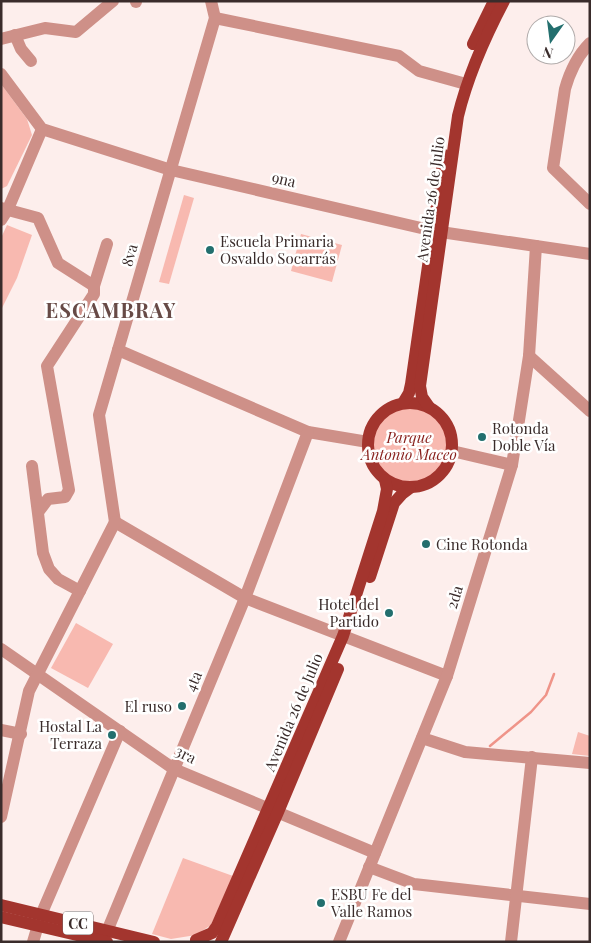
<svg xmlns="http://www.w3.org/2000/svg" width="591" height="943" font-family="'Playfair Display',serif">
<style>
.green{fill:#f8b9b0}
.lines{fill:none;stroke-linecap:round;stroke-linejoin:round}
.stream{stroke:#ef9489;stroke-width:2.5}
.minor{stroke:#ce9088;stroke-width:12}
.major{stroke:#a3352e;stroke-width:12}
.poi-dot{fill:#236f6e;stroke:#fff;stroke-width:2}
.labels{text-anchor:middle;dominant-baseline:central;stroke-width:5;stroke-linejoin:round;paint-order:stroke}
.shield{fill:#fff;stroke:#756b6b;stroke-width:1}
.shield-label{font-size:14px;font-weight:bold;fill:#3a2c2b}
.street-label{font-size:15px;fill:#3a2c2b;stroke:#fff}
.poi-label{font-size:15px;fill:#3a2c2b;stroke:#fff;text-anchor:start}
.park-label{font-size:15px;font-style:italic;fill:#881f1b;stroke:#fff}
.district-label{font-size:20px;font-weight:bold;letter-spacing:1px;fill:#674a46;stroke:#fff}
</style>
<rect width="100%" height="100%" fill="#fdeeec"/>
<g class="green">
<polygon points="1,84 27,119 32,135 7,186 1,189"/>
<polygon points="184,195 194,198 169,284 159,282"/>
<polygon points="7,225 32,235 17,278 1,310 1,238"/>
<polygon points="301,234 342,245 332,282 291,271"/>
<circle cx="409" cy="446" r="38"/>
<polygon points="76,623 113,644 88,688 51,668"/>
<polygon points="578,732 590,736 590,756 572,754"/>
<polygon points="183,858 233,876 211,925 196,935 171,939 152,934"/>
</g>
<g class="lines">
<polyline class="stream" points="490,746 531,712 546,695 554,674"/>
<g class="minor">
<polyline points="136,1 136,2"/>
<polyline points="215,18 399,56 419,71 466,84"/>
<polyline points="15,35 21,49 31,61"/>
<polyline points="1,39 45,28 76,32 113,1"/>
<path d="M 590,43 C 577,56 570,71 565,89 L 553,168 L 590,204"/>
<polyline points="1,74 42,129 171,170 434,231 590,254"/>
<polyline points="1,208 38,218 58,263 94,286"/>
<polyline points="1,220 8,209 42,129"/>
<polyline points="118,350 308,432 368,442"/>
<polyline points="529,356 590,411"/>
<polyline points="452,451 512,465"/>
<polyline points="32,466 43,553 49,569 58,579 80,591"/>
<polyline points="39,511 48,499 65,497 69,490 47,366 94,294 94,286 107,244"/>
<polyline points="115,522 99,415 215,18 211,1"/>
<polyline points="115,522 245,598 447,676"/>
<polyline points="1,649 174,769 375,853"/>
<polyline points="1,730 21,734"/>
<polyline points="422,738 465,752 590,763"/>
<polyline points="1,817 29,691 115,522"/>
<polyline points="369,867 414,884 590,904"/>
<polyline points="103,941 245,598 308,432"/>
<polyline points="33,942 41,915 120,731"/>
<polyline points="339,942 447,676 512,465 529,356 536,246"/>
<polyline points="511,942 532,757"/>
</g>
<g class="major">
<polyline points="473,44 494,1"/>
<circle cx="410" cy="445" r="42"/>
<polyline points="403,403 409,393 411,384 444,155"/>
<path d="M 429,407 L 422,397 L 420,386 L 458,116 C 468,75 484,39 504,1"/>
<polyline points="370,577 394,503 402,494 410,488"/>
<polyline points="1,905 154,942"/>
<polyline points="1,917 107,942"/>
<polyline points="196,940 212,933 217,926 343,636 383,511 387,489 385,480"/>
<polyline points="221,942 278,812 338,669"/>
</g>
</g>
<g class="poi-dot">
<circle cx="210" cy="250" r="5"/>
<circle cx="482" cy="437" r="5"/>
<circle cx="426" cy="544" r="5"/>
<circle cx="389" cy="613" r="5"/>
<circle cx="182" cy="706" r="5"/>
<circle cx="112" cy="735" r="5"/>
<circle cx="321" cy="903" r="5"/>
</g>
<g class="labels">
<rect class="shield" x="63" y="911.5" width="30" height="23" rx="4"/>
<g class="shield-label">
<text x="78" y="923">CC</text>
</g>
<g class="street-label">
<text transform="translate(284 179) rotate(13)">9na</text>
<text transform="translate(430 199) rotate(-82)">Avenida 26 de Julio</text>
<text transform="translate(129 255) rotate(-74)">8va</text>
<text transform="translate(454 597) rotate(-73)">2da</text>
<text transform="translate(193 681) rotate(-67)">4ta</text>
<text transform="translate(293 712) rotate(-67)">Avenida 26 de Julio</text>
<text transform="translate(186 754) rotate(27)">3ra</text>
</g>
<g class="poi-label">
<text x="220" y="241">Escuela Primaria<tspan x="220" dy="17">Osvaldo Socarrás</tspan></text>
<text x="492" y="428">Rotonda<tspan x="492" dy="17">Doble Vía</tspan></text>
<text x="436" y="544">Cine Rotonda</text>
<text x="379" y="604" text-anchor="end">Hotel del<tspan x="379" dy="17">Partido</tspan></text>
<text x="172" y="706" text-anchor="end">El ruso</text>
<text x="102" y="726" text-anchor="end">Hostal La<tspan x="102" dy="17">Terraza</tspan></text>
<text x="331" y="894">ESBU Fe del<tspan x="331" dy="17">Valle Ramos</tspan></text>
</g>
<g class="park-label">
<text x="409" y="437">Parque<tspan x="409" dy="17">Antonio Maceo</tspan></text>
</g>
<g class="district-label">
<text x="111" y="309">ESCAMBRAY</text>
</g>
</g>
<rect width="591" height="943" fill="none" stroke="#3a2c2b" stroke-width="5"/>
<g transform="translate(551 40) rotate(194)"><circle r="24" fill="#ffffff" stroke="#b0abaa"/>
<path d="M0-4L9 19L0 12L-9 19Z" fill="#236f6e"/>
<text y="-8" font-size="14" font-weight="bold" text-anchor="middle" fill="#3a2c2b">N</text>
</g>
</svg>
